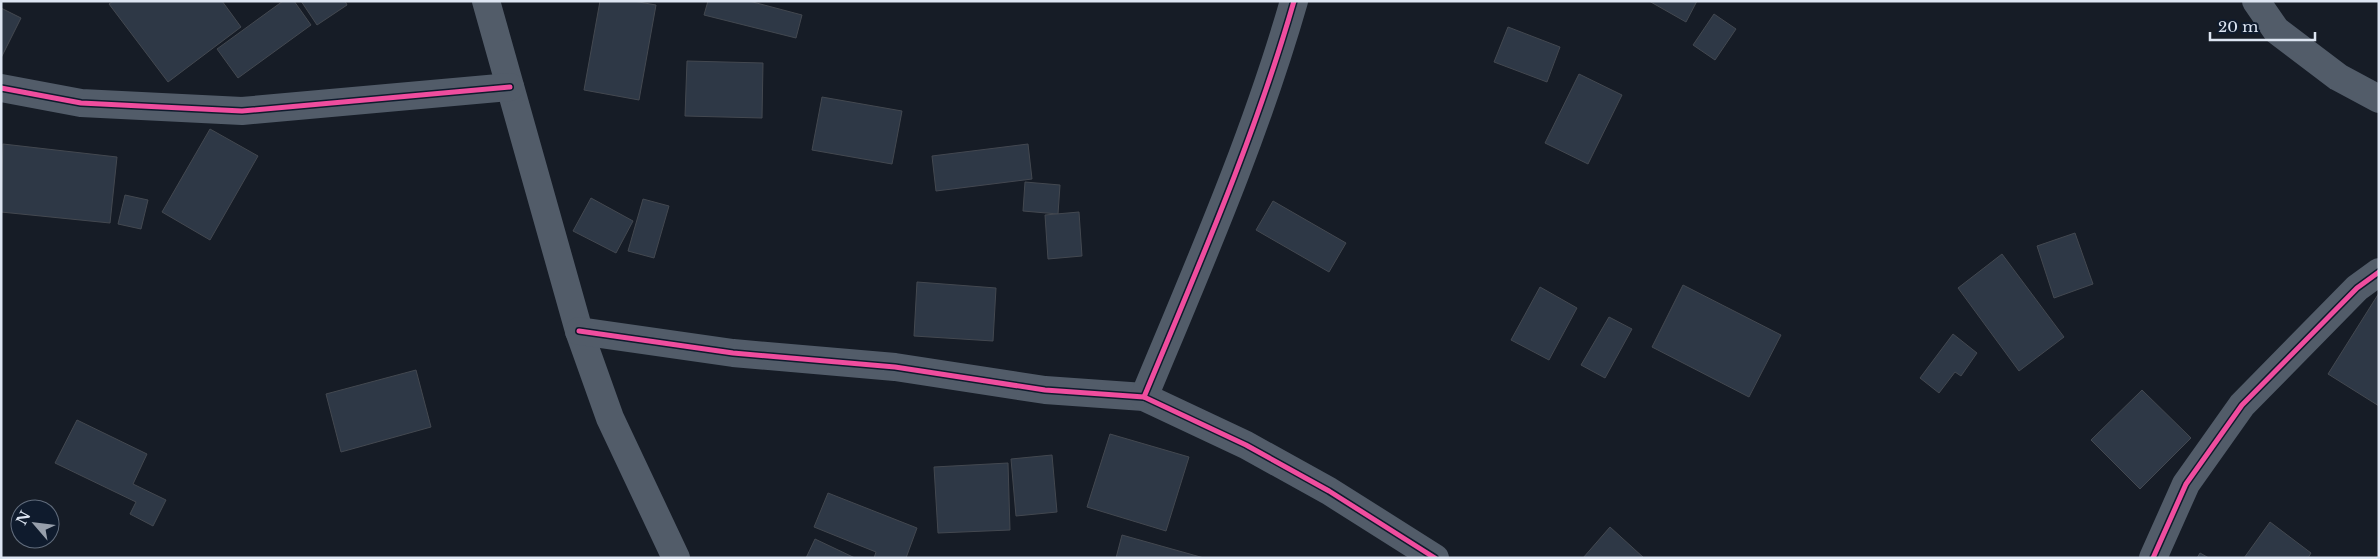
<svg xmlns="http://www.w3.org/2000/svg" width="2380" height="559" font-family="'Libre Baskerville',serif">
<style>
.building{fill:#2e3846;stroke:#434850}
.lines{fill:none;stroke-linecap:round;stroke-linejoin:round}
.street{stroke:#525c69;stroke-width:28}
.cycleway-casing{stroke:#0f1b2d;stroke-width:8}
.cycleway{stroke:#ef4d9e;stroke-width:5}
</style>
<rect width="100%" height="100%" fill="#161c26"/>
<g class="building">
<polygon points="113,1 222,1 241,27 168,82 109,4"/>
<polygon points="283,1 294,1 311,25 238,78 217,49"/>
<polygon points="301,1 345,1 347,5 317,25"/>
<polygon points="600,1 633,1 656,5 639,100 584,90"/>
<polygon points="708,1 749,1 802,15 796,38 704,15"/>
<polygon points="1649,1 1697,1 1686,22"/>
<polygon points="1,8 21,18 1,58"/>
<polygon points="1714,14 1736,29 1715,60 1693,45"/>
<polygon points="1508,27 1560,47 1547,82 1494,62"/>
<polygon points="687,61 763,63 762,118 685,116"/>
<polygon points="1579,74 1622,95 1588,164 1545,143"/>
<polygon points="822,97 902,111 892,164 812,150"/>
<polygon points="210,129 258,156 210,240 162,212"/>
<polygon points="3,144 117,157 110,223 1,212"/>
<polygon points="1028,144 1032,179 936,191 932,156"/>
<polygon points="1025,182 1060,185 1058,214 1023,211"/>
<polygon points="125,195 148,200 141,229 118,224"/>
<polygon points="591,198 633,221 616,253 573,231"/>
<polygon points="643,199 669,206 654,258 628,251"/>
<polygon points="1273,201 1346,243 1329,272 1256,230"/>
<polygon points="1079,212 1082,256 1048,259 1045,215"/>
<polygon points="2075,233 2093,284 2054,298 2037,246"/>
<polygon points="2002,254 2064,337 2019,371 1958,288"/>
<polygon points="917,282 996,288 993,341 914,336"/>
<polygon points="1683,285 1781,335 1749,397 1652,347"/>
<polygon points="1540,287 1577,308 1549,360 1511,340"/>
<polygon points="2379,293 2379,406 2328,374"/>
<polygon points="1609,317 1632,329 1605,378 1581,365"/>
<polygon points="1953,334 1977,353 1961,376 1955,372 1939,393 1920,378"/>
<polygon points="416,370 431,427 341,452 326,394"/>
<polygon points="2142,390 2191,438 2140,489 2091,440"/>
<polygon points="77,420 147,454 133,484 166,500 153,526 130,514 136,502 55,463"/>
<polygon points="1110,434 1189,457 1166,531 1087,507"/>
<polygon points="1052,455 1057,512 1016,516 1011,459"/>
<polygon points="1008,463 1010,530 938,533 934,467"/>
<polygon points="828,493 917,528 906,558 874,558 876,552 814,527"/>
<polygon points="2270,522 2311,553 2308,558 2244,558"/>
<polygon points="1610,527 1644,558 1583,558"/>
<polygon points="1122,535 1204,558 1116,558"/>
<polygon points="815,539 855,558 806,558"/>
<polygon points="2200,553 2209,558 2197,558"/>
</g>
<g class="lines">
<g class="street">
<polyline points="486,1 579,331 610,418 676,558"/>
<polyline points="2256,1 2276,30 2338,77 2379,99"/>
<polyline points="1,88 81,103 242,111 510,87"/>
<polyline points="579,331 733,353 895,367 1045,390 1144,397 1246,445 1329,491 1435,558"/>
<path d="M 1144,397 C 1198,267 1255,137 1294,1"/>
<polyline points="2153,558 2186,484 2242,405 2357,288 2379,272"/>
</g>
<defs>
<g id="cycleway">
<polyline points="1,88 81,103 242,111 510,87"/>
<polyline points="579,331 733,353 895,367 1045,390 1144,397 1246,445 1329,491 1435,558"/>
<path d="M 1144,397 C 1198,267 1255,137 1294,1"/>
<polyline points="2153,558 2186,484 2242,405 2357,288 2379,272"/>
</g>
</defs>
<use href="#cycleway" class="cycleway-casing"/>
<use href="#cycleway" class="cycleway"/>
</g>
<rect width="2380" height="559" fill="none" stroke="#dde5f2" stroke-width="5"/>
<g transform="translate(35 524) rotate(298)"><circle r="24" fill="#0f1b2d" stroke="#616c7c"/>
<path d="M0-4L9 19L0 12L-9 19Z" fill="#979fab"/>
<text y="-8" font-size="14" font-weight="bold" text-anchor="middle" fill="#dde5f2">N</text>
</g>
<path d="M2210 32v8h105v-8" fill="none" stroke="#dde5f2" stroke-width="2.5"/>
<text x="2218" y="32" font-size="15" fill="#dde5f2" stroke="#0f1b2d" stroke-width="4" paint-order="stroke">20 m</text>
</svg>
